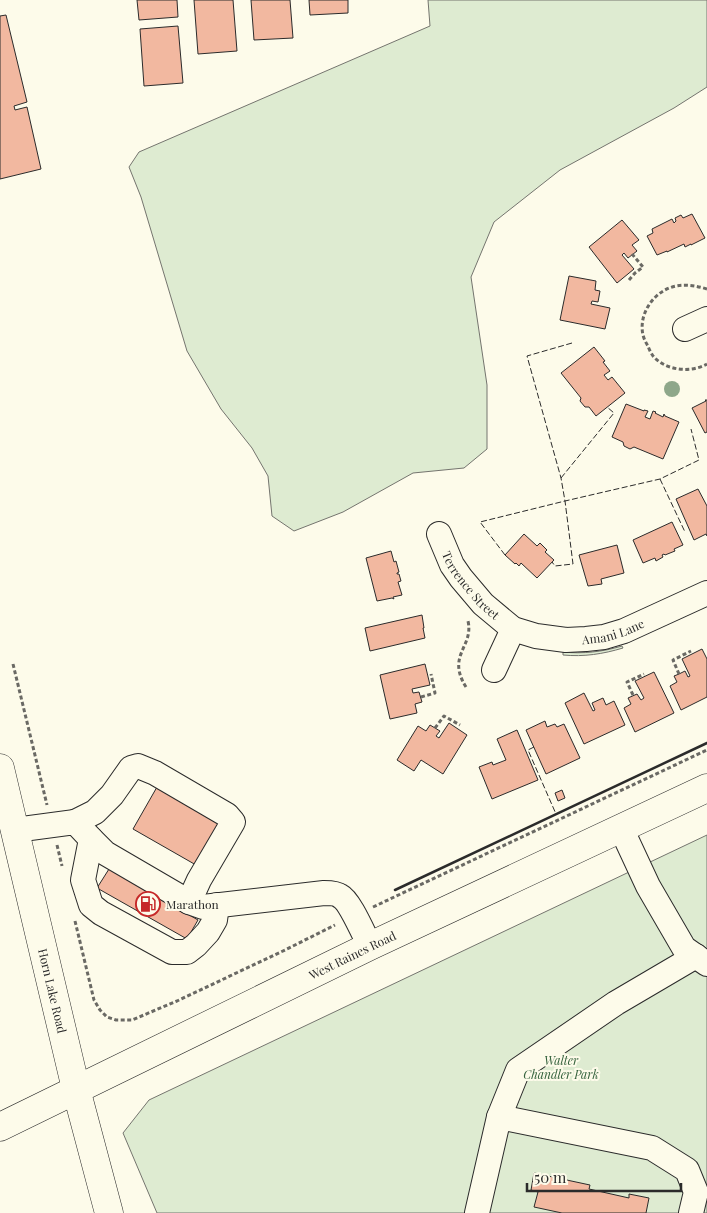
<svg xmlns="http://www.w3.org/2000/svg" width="707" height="1213" font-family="'Playfair Display',serif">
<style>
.green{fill:#deebd1;stroke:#74746e}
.building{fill:#f2b8a0;stroke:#2b2b2b}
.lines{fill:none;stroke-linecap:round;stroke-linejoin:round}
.minor-casing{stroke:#2b2b2b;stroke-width:26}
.major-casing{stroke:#2b2b2b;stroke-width:29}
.path{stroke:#6a6964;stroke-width:3;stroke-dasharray:4 2.5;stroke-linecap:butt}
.minor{stroke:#fdfbea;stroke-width:24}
.major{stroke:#fdfbea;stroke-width:28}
.fence{stroke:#2b2b2b;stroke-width:1;stroke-dasharray:6 2.5;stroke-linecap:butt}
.wall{stroke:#2b2b2b;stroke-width:2.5}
.tree{fill:#8ea78a}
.labels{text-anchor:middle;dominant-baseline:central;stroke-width:4;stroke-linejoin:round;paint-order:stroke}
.street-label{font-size:12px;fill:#2b2b2b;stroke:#fdfbea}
.poi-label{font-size:12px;fill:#2b2b2b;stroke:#fdfbea;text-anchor:start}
.park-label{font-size:12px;font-style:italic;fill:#34623c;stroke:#fdfbea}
</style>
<rect width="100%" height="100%" fill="#fdfbea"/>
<g class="green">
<polygon points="428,0 707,0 707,87 674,108 560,170 494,222 471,277 487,385 487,449 464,468 413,473 343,512 294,531 272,516 268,476 252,448 221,409 187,351 141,197 129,167 139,152 430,26"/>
<path d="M 622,646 L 623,648 C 603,654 584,657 563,655 L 563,652 C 583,654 602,652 622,646 Z"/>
<polygon points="707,835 707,1213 157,1213 123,1133 149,1100"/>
</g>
<g class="building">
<polygon points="137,0 177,0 178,17 139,20"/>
<polygon points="194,0 233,0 237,51 198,54"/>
<polygon points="251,0 290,0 293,38 254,40"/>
<polygon points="309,0 348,0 348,13 310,15"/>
<polygon points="6,15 27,102 14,106 15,110 27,107 41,169 0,179 0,16"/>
<polygon points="178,26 183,83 144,86 140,29"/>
<polygon points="692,214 705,238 691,245 691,244 685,247 684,244 667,252 667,251 657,255 647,236 653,233 652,229 672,219 674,223 676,221 675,218 681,215 683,218"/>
<polygon points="622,220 639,240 632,245 637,251 628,258 624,253 622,255 634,269 617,283 589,247"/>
<polygon points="569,276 596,281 595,290 600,291 598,302 592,301 591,304 610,308 605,329 560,320"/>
<polygon points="594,347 605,361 603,362 610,371 604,375 608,380 612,377 625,393 596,416 589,407 585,407 580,401 581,398 561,373"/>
<polygon points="705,400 707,400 707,432 705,433 692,408 706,401"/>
<polygon points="626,404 644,411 644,410 648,411 645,417 650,419 653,411 656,412 655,413 663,417 664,414 665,416 679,422 663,459 634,447 630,449 624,446 623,442 612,437"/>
<polygon points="698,489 707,506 707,536 706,534 694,540 676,499"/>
<polygon points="672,522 683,545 674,549 675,551 665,555 664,554 662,555 663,557 656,561 655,558 643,563 633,540"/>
<polygon points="524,534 537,546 540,543 547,550 545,552 554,560 537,578 521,563 519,566 516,563 515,564 505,555"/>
<polygon points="617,545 624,573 601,579 602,584 588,586 579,555"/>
<polygon points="391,551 394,562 396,561 399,572 397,573 397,574 399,574 401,581 398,582 402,595 393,597 394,599 392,598 377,601 366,558"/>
<polygon points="422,615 424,628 423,628 425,638 370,651 365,628"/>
<polygon points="702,649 707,659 707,697 681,710 670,686 677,682 674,676 679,674 685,671 688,677 690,676 682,659"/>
<polygon points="425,664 430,685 412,689 413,693 419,692 422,702 415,704 417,713 390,719 380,675"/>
<polygon points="654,672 674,713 635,732 624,708 631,704 628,698 637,694 641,700 644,698 635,681"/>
<polygon points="584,693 593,711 595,710 592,703 603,698 606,705 614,701 625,725 584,744 565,703"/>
<polygon points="545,721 547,727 555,724 557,727 564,724 580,758 546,774 526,730"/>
<polygon points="449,723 467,735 443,774 421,760 414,771 397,760 418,726 426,731 430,725 440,731 436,736 439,738"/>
<polygon points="517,730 538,780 492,799 479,767 492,762 493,765 506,760 497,739"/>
<polygon points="157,787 220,824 196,865 133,829"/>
<polygon points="562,790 565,798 558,801 555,793"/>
<polygon points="109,869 198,920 187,939 97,888"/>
<polygon points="534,1173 590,1185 589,1189 629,1198 629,1194 649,1198 646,1213 562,1213 534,1207 538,1192 531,1190"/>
</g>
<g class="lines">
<defs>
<g id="minor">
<polyline points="685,329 707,319"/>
<path id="s1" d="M 439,534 L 452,565 L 461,578 L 483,604 L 513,629 L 536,636 L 566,640 L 586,639 L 604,637 L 624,631 L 707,593"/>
<polyline points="494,670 513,629"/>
<polyline points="75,822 95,812 112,795 131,768 138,766 155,773 227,815 233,822 199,880 189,902"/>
<polyline points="621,828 648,886 684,948 707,964"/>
<path d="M 15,830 L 75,822 L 91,839 L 105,853 L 189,902 L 203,907 L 324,893 C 329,893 336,893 340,896 C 350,901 364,935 370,946"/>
<polyline points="91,839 83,880 91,905 101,913 172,952 187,952 196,945 208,932 215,920 217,905"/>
<polyline points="499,1117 652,1148 687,1170 696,1192 691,1213"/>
<polyline points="477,1213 499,1117 518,1070 616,1003 696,956"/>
</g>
<g id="major">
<path id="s2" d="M 0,768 L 76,1089 L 109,1213"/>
<path id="s3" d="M 0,1127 L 370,946 L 707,788"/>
</g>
</defs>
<use href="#minor" class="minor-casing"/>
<use href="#major" class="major-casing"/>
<g class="path">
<polyline points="629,280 635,273 643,267 632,254"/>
<path d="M 707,289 C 697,286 687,284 676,286 C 655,290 638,313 643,335 C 644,339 646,343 648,346 C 649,349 651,353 653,356 C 666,371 691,373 707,364"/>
<polyline points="13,664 47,805"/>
<polyline points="679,674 673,660 691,651"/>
<path d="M 466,687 C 446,655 474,647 468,621"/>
<polyline points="633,695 627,682 644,674"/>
<polyline points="421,697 435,693 431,674"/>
<polyline points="435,728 444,716 460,725"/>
<polyline points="57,845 62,866"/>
<polyline points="373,907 707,750"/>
<polyline points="75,921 94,1000 100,1010 107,1017 116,1020 132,1020 177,1001 285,950 335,925"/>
</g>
<use href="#minor" class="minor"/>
<use href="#major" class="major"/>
<g class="fence">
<polyline points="572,343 527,356 561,478 565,501 660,479 699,460 691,429"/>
<polyline points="561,478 614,413 607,407"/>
<polyline points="660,479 685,532"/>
<polyline points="505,555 480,522 565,501 573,564 555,566 552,562"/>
<polyline points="534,747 528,750 556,814"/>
</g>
<polyline class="wall" points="395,890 707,743"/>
</g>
<circle class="tree" cx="672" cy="389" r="8"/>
<defs>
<symbol id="fuel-ring" viewBox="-11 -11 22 22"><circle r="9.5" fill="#fdfbea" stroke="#c62828" stroke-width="1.5"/><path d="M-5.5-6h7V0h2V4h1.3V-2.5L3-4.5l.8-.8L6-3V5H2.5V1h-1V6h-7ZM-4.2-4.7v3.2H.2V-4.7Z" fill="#c62828"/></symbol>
</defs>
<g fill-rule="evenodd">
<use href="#fuel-ring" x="134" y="890" width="28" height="28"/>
</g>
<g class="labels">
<g class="street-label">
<text stroke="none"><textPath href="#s1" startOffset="61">Terrence Street</textPath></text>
<text stroke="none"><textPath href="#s1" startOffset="225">Amani Lane</textPath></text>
<text stroke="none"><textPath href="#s3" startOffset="392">West Raines Road</textPath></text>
<text stroke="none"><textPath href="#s2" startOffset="229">Horn Lake Road</textPath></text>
</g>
<g class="poi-label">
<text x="166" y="904">Marathon</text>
</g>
<g class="park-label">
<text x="561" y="1060">Walter<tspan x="561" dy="14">Chandler Park</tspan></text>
</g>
</g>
<path d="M527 1183v8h154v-8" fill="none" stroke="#2b2b2b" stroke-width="2.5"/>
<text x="534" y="1183" font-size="15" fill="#2b2b2b" stroke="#fdfbea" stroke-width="4" paint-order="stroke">50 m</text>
</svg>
